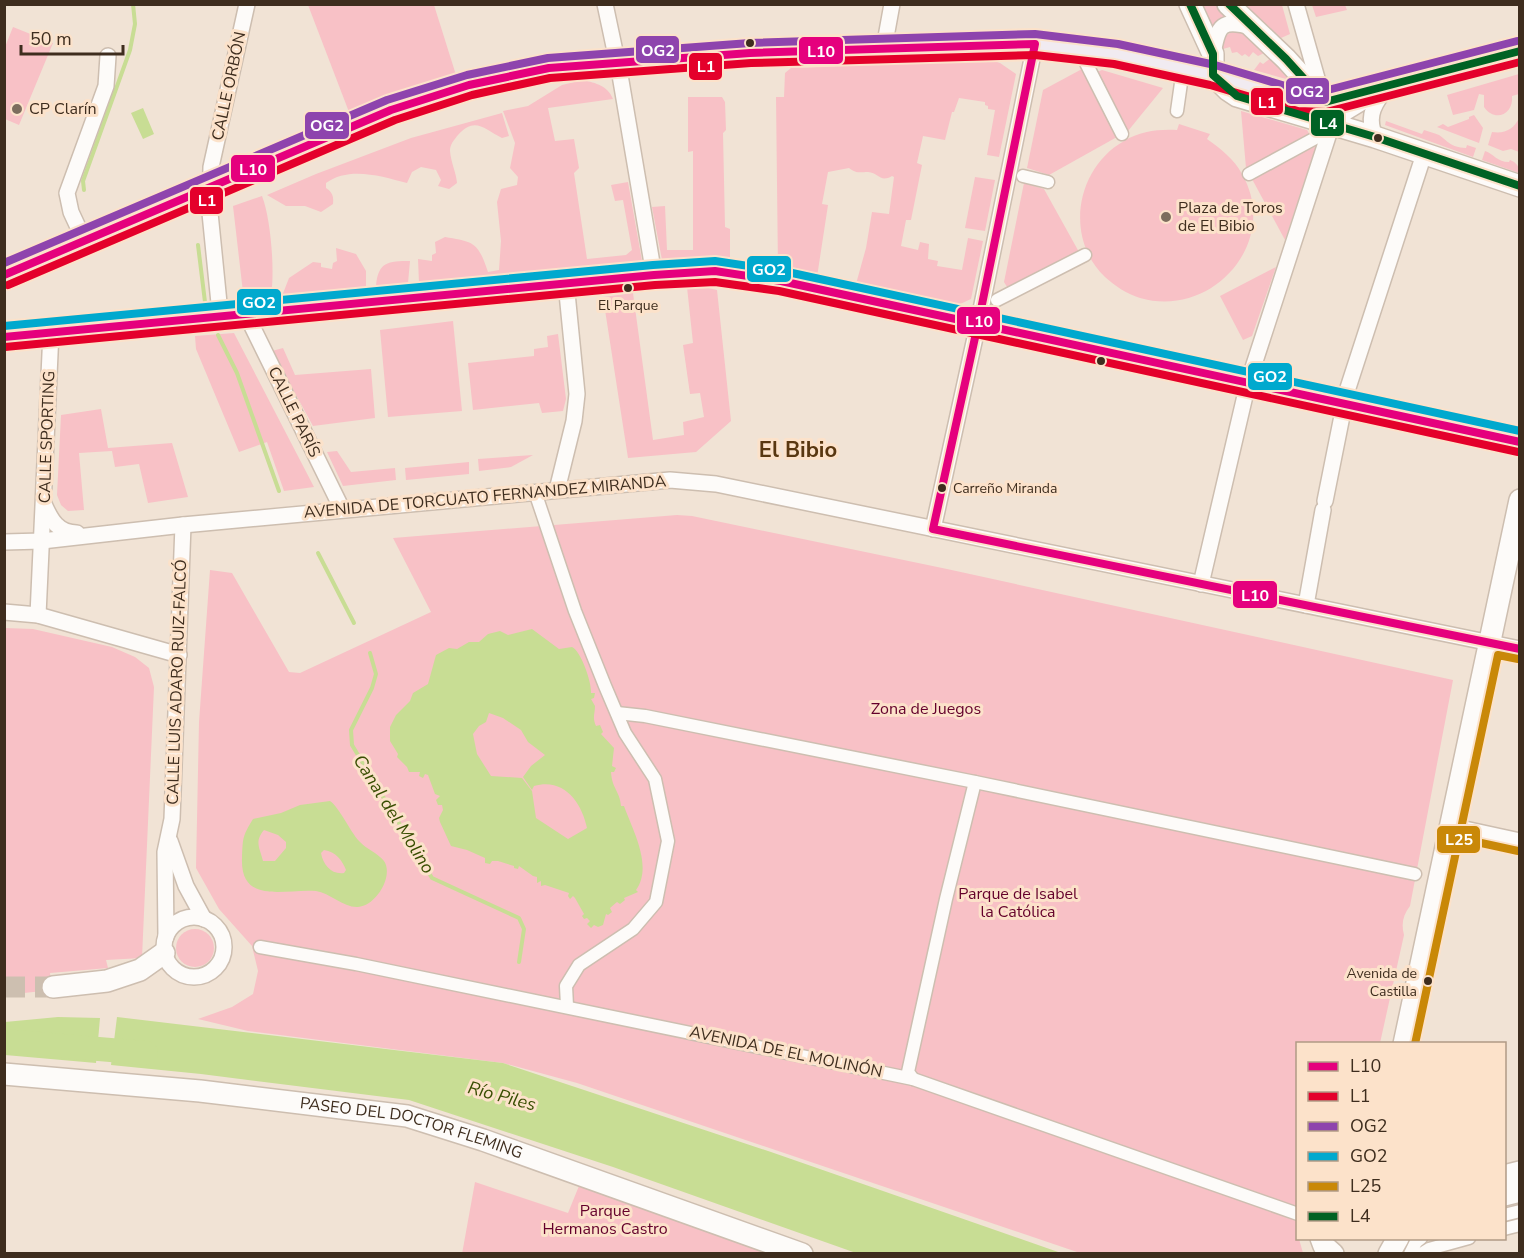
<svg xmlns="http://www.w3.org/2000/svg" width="1524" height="1258" font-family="'Nunito Sans',sans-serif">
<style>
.green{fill:#f8c1c6}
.water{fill:#c8dd94;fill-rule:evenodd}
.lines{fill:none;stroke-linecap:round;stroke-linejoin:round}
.stream{stroke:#c8dd94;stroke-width:4}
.river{stroke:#c8dd94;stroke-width:24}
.secondary-tunnel{stroke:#cdbfb0;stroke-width:21;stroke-dasharray:21 10;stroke-linecap:butt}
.pedestrian-casing{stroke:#cdbeb0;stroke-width:15}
.minor-casing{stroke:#cdbeb0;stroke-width:18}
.secondary-casing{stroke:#cdbeb0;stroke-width:24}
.primary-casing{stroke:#ccc3bb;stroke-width:27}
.pedestrian{stroke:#fdfbf9;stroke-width:12}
.minor{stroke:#fdfbf9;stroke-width:15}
.secondary{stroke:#fdfbf9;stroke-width:21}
.primary{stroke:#f1ebf1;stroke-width:24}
.bus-1-casing{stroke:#fce2ca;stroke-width:12}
.bus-2-casing{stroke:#fce2ca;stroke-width:12}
.bus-3-casing{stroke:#fce2ca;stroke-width:12}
.bus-4-casing{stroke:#fce2ca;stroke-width:12}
.bus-5-casing{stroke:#fce2ca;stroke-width:12}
.bus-6-casing{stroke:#fce2ca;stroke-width:12}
.bus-1{stroke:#e5007d;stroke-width:8}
.bus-2{stroke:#e4002b;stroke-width:8}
.bus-3{stroke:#8e44ad;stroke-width:8}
.bus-4{stroke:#00a9ce;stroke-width:8}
.bus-5{stroke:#c98808;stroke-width:8}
.bus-6{stroke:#006224;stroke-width:8}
.bus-dot{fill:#3e2d1e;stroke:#fce2ca;stroke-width:2}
.poi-dot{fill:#7d6d5e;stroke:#fce2ca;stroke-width:2}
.labels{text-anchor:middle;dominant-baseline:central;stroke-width:6;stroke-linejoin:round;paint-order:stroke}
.bus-label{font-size:14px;fill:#3e2d1e;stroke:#fce2ca}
.street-label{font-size:16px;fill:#3e2d1e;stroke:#fce2ca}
.poi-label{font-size:16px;fill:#3e2d1e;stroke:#fce2ca;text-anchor:start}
.park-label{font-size:16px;fill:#64002b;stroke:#fce2ca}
.water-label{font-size:18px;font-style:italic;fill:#394e02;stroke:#fce2ca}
.district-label{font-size:22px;font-weight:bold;fill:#593710;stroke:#fce2ca}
.line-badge{stroke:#fce2ca;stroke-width:2}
.badge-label{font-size:16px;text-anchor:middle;font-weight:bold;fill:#fff}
</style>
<rect width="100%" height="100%" fill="#f1e3d5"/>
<g class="green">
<polygon points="308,5 434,5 456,75 349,112"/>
<polygon points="1201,5 1219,5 1229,16 1223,18 1212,27"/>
<polygon points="1245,5 1282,5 1290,34 1281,38"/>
<polygon points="1312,5 1345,5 1347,10 1316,17"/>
<polygon points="13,27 53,43 19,125 5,119 5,47"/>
<path d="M 1236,31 L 1245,33 L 1266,52 L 1258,56 L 1253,52 L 1249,57 L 1245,54 L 1242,56 L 1237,52 L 1232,53 L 1230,47 L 1223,49 C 1220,39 1227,33 1236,31 Z"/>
<polygon points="1272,57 1293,81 1254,70 1260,62 1263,64"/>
<path d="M 991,60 L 1000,63 L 1016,74 L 999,157 L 987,155 L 995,110 L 988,109 L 988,106 L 985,105 L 985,102 L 959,98 L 954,112 L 952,112 L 945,140 L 923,136 L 917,163 L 922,165 L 911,220 L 906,220 L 901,246 L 918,250 L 920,242 L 929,244 L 928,259 L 938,261 L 937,266 L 962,270 L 968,238 L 983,241 L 971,299 L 958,305 L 856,284 L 866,248 L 872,212 L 889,214 L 894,177 L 892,176 C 880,183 879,173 868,172 C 860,172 857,174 849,168 L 828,172 L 822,204 L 828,205 L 817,277 L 778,269 L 776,97 L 784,97 L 785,73 L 791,68 Z"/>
<polygon points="1082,69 1117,137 1049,175 1027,168 1043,90"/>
<polygon points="1102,70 1163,88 1128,131 1097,72"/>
<path d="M 1519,74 L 1519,94 L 1512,96 C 1514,114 1495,123 1484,107 L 1484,95 L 1479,94 L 1474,110 L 1453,115 L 1447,95 Z"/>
<path d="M 583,80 C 596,83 608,86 613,99 L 548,108 L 555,141 L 574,139 L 579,168 L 574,173 L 587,259 L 626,255 L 632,250 L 623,200 L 615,201 L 611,185 L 628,182 L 642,261 L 639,264 L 244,301 L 233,206 L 262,196 C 271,219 275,272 271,296 L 282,296 L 289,278 L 313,262 L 321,263 L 321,267 L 332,269 L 333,263 L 337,261 L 336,248 L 356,254 L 366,271 L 366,287 L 376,286 C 378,262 388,261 410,261 L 408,283 L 419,283 L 418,259 L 432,261 L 432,255 L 436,253 L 435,242 L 445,237 C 474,242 478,242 488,272 L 499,270 L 501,241 L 497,202 L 501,189 L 517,185 L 518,177 L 510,168 L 515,143 L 503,111 L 528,106 L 562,85 Z"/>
<polygon points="688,97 722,97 725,102 726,130 723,133 725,227 730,229 730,260 718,259 666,262 662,260 652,207 665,206 667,250 693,250 693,151 688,152"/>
<polygon points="1241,111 1307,130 1310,135 1249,169 1246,168"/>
<path d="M 502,113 L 509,136 L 502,138 C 484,129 475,116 458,135 C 454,140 450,144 450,151 C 451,163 456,172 457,183 L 449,189 L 438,186 L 441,180 L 436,170 L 421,167 L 412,172 L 407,183 C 381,176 349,166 326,183 L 326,188 C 332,192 334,196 333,204 L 321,212 L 305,206 L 286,206 L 267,195 L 316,174 L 411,138 Z"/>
<polygon points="1474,115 1483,128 1479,143 1437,127 1443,124 1448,127 1469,119 1469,117"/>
<path d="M 1519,118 L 1519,152 L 1511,149 L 1503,151 L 1488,145 L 1492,132 C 1505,134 1514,129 1519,118 Z"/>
<path d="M 1386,121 L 1422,134 L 1424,130 C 1429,132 1435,133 1439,135 C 1449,142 1450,147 1466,148 L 1467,145 L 1476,148 L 1473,157 L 1385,125 Z"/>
<path d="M 1179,124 L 1210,134 L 1207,139 C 1221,149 1234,159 1242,174 C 1281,242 1212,319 1140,298 C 1127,294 1115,286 1105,277 C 1064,238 1076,168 1124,141 C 1140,131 1159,129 1177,130 Z"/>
<polygon points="1316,146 1285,240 1252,179"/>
<path d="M 1485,151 C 1494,154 1497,162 1509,162 L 1510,160 C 1516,162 1520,167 1519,173 L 1482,160 Z"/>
<polygon points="975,177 995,180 985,231 965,228"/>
<polygon points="1024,183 1044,189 1079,252 1009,290 1004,282"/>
<polygon points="1276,267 1252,336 1243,340 1220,296"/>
<polygon points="687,287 704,287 717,290 731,421 696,452 628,458 603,297 633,293 653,440 684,435 683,422 704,417 700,393 690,394 683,345 693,343"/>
<polygon points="453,321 462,411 388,417 380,330"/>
<polygon points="234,333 314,487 284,491 267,442 239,452 196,349 195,336"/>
<polygon points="558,334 566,399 563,411 542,413 539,403 473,410 468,363 534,356 534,349 548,347 547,336"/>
<polygon points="283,348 295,375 371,369 375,418 313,426 272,351"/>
<polygon points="101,409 108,448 172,443 188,497 148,503 139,464 115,467 112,451 79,453 84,510 68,511 61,505 57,495 61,415"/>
<polygon points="337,451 351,472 395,468 396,480 343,486 327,452"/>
<polygon points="533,455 511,467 479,471 478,459"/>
<polygon points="469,462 469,474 406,480 405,468"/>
<path d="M 677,515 L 692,516 L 947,569 L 1453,680 L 1410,906 C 1403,915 1401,924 1404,935 L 1380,1043 L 1298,1044 L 1298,1238 L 1299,1239 L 1303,1253 L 1080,1253 L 577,1083 L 503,1063 L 248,1031 L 198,1019 L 232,1007 L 253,994 L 258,971 L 252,946 L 219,909 L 196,868 L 199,722 L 210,570 L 232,573 L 289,672 L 300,673 L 431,612 L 393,538 Z"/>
<polygon points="5,628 33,629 112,647 135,657 149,668 154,687 142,958 106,960 108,968 50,973 52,990 5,995"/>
<circle cx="195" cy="948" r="19"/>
<polygon points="583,1176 802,1254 462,1254 475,1182 568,1213"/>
</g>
<g class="water">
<polygon points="143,108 154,134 143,139 131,113"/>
<path d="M 532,629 L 559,649 L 572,647 C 581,651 592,683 591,693 L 595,693 L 594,698 L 591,699 L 595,706 C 595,714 592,717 596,726 L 600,725 L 603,732 L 601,734 L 614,748 L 612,766 L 616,768 L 614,772 L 611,772 C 612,789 620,791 621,806 L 624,806 C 633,831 653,866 636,890 L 638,892 L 624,898 L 625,900 L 620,904 L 617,902 L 610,908 L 612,912 L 608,915 L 606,914 L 603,925 L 598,927 L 594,925 L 591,928 L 587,924 L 590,921 L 587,918 L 584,919 L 582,916 L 584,914 L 575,898 L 573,896 L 570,899 L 568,896 L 569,893 L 545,885 L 541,886 L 541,881 L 537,883 L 537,877 L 533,876 L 519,866 L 518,869 L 514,868 L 514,866 L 498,861 L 492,861 L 490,864 L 485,863 L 485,858 L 467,850 L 451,846 L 440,822 L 439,818 L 443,810 L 442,805 L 438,805 L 436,800 L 440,796 L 435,794 L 428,775 L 425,774 L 423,778 L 419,776 L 420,772 L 409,772 L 407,767 L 397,757 L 398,754 L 390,741 L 390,727 L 396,715 L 410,701 L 413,693 L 428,684 L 436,655 L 449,648 L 457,649 L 469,642 L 479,642 L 488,634 L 500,631 L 508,635 ZM 489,713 L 503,718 L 521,730 L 528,742 L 545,755 L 531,766 L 523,777 L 532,790 L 534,786 C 564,777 582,803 587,828 L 568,839 L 536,818 L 532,791 L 522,778 L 491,776 L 477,754 L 473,734 L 479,726 L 486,722 Z"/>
<path d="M 330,801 C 339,807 350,831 359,841 C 366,849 378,853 384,861 C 394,876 376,906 358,907 C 344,908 330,893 316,891 C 287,888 240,906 242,858 C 243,838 242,837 253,819 L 281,813 L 300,805 ZM 264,830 L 278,835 L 286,842 L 286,848 L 275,861 L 263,861 C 260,848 254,842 264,830 ZM 324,850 C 336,852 342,860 346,870 L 344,873 C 332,875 323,865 321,853 Z"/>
<polygon points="58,1017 100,1018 96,1063 5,1055 5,1022"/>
<polygon points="117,1017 503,1063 771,1152 1061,1253 856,1253 613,1167 409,1100 201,1074 111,1065"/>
</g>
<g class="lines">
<g class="stream">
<polyline points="84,190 83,181 130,50 135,24 133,4"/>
<polyline points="198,245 205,302"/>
<polyline points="218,335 237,373 279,491"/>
<polyline points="318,553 354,623"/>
<polyline points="370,653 376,674 372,688 351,730 352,745 432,878 519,918 524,929 519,962"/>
</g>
<polyline class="river" points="4,1041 146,1053"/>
<polyline class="secondary-tunnel" points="4,987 53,987"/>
<defs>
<g id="pedestrian">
<polyline points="1086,63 1122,134"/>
<polyline points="1177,111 1181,83"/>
<polyline points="1249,174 1321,135"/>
<polyline points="1023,176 1048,182"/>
<polyline points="997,300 1085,255"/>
<polyline points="535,492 575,611 605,686 625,733 655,779 668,841 656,902 633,929 579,965 566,986 567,1006"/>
<polyline points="617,713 645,716 975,782 1415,874"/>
<polyline points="260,947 356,964 913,1079 1298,1214"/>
<polyline points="913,1079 908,1072 946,899 975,782"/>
<polyline points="1504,1215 1520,1211"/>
<polyline points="1504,1229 1520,1225"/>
<polyline points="1410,1254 1416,1242 1421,1238"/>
<polyline points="1421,1254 1429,1249 1469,1238"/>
</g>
<g id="minor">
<polyline points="605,4 620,75 654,275"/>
<polyline points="1296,4 1322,96"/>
<polyline points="884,48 892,4"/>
<path d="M 1213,54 C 1218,25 1221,19 1252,27"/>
<path d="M 1375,137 C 1368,120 1371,108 1383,93"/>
<polyline points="84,240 71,212 67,193 106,86 108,56"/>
<polyline points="239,311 246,314 342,509"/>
<polyline points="208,318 219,303 210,213 211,167 247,4"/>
<polyline points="557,490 574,421 577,394 566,283"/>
<polyline points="1325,501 1347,391 1424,154"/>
<path d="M 44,504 C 51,520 58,533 77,533"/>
<polyline points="933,529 978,324 1035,44"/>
<polyline points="4,542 42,541 183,525 670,480 716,484 1520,649"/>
<polyline points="1201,584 1248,383 1332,124 1348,111 1371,97"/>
<polyline points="1306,605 1323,510"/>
<polyline points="4,612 38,615 179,655"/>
<polyline points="38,615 51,332"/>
<polyline points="1451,826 1520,841"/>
<polyline points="170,841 186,886 204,919"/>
<circle cx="194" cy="947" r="30"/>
<polyline points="166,937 165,852 172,819 183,525"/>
</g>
<g id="secondary">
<polyline points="1190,4 1213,54 1213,75 1228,90 1237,96 1375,137 1520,186"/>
<polyline points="1228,4 1286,59 1325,102"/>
<polyline points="53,987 107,981 140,970 164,953"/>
<polyline points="1404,1044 1520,500"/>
<path id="s1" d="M 4,1074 L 200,1091 L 407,1116 L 483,1140 L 802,1254"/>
<polyline points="1504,1176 1520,1172"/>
<polyline points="1504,1195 1520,1191"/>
<polyline points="1321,1238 1324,1246 1333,1254"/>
<polyline points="1389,1254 1398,1238"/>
</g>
<g id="primary">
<polyline points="4,275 229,178 391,110 469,85 549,68 750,53 1035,44 1116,54 1213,75 1300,101 1325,102 1395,85 1520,51"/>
<polyline points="4,337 654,275 715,271 781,281 1520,442"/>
</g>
</defs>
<use href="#pedestrian" class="pedestrian-casing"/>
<use href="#minor" class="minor-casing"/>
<use href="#secondary" class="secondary-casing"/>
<use href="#primary" class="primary-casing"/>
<use href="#pedestrian" class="pedestrian"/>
<use href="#minor" class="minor"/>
<use href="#secondary" class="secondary"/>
<use href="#primary" class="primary"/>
<defs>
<g id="bus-1">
<polyline points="4,275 391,110 469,85 549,68 750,53 1035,44 978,324 933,529 1520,649"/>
<polyline points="4,337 654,275 715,271 781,281 1520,442"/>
</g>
<g id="bus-2">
<polyline points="8,285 395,120 472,95 550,78 751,63 1035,55 1114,64 1210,85 1298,111 1326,112 1520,62"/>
<polyline points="5,347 655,285 715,282 779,291 1518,452"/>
</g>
<polyline id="bus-3" points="4,263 387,100 467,75 548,58 750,43 1035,34 1118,44 1215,65 1302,91 1324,91 1517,41"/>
<polyline id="bus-4" points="4,326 653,265 715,261 783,271 1520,431"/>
<g id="bus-5">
<polyline points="1449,836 1518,851"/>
<polyline points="1415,1044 1498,655 1518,659"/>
</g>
<g id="bus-6">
<polyline points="1190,4 1213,54 1213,75 1237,96 1375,137 1520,186"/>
<polyline points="1229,4 1286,59 1325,102 1520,51"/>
</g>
</defs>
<use href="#bus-1" class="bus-1-casing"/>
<use href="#bus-2" class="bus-2-casing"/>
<use href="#bus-3" class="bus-3-casing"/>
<use href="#bus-4" class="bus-4-casing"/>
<use href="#bus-5" class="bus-5-casing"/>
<use href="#bus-6" class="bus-6-casing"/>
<use href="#bus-1" class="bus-1"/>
<use href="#bus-2" class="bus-2"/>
<use href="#bus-3" class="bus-3"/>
<use href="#bus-4" class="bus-4"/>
<use href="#bus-5" class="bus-5"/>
<use href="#bus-6" class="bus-6"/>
</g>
<g class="bus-dot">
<circle cx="750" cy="43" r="5"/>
<circle cx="1378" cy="138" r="5"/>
<circle cx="628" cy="288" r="5"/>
<circle cx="1101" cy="361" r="5"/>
<circle cx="942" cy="488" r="5"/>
<circle cx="1428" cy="981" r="5"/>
</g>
<g class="poi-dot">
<circle cx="17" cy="109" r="6"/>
<circle cx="1166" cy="217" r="6"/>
</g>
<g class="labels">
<g class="bus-label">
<text x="628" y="305">El Parque</text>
<text x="953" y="488" text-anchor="start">Carreño Miranda</text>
<text x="1417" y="973" text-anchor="end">Avenida de<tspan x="1417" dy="18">Castilla</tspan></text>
</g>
<g class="street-label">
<text transform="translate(229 86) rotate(-78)">CALLE ORBÓN</text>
<text transform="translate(294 412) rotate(64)">CALLE PARÍS</text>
<text transform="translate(47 437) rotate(-88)">CALLE SPORTING</text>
<text transform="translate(485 497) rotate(-5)">AVENIDA DE TORCUATO FERNANDEZ MIRANDA</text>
<text transform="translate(177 682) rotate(-88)">CALLE LUIS ADARO RUIZ-FALCÓ</text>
<text transform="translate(786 1052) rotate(12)">AVENIDA DE EL MOLINÓN</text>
<text stroke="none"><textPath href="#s1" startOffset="412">PASEO DEL DOCTOR FLEMING</textPath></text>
</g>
<g class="poi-label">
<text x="29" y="109">CP Clarín</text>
<text x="1178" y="208">Plaza de Toros<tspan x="1178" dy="18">de El Bibio</tspan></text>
</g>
<g class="park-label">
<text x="926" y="709">Zona de Juegos</text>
<text x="1018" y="894">Parque de Isabel<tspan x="1018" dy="18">la Católica</tspan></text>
<text x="605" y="1211">Parque<tspan x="605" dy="18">Hermanos Castro</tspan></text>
</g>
<g class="water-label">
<text transform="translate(394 814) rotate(58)">Canal del Molino</text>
<text transform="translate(502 1096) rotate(15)">Río Piles</text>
</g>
<g class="district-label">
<text x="798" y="450">El Bibio</text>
</g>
</g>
<g class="line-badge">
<rect x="635" y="35" width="45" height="29" rx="6" fill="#8e44ad"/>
<rect x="798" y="36" width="46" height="29" rx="6" fill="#e5007d"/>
<rect x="688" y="52" width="35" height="29" rx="6" fill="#e4002b"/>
<rect x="1285" y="77" width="45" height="28" rx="6" fill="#8e44ad"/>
<rect x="1250" y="87" width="34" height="29" rx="6" fill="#e4002b"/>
<rect x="1310" y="109" width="35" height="28" rx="6" fill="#006224"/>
<rect x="304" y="111" width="46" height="29" rx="6" fill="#8e44ad"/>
<rect x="230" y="154" width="46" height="29" rx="6" fill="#e5007d"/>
<rect x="189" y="186" width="35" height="29" rx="6" fill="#e4002b"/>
<rect x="746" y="255" width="46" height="28" rx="6" fill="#00a9ce"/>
<rect x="236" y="288" width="46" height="28" rx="6" fill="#00a9ce"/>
<rect x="956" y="306" width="45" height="29" rx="6" fill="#e5007d"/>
<rect x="1247" y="362" width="46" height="29" rx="6" fill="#00a9ce"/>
<rect x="1232" y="580" width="46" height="29" rx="6" fill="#e5007d"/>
<rect x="1436" y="825" width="45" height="29" rx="6" fill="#c98808"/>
</g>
<g class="badge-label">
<text x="658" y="56">OG2</text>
<text x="821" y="57">L10</text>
<text x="706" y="72">L1</text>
<text x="1307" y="97">OG2</text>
<text x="1267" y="108">L1</text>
<text x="1328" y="129">L4</text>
<text x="327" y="131">OG2</text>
<text x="253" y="175">L10</text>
<text x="207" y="206">L1</text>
<text x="769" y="275">GO2</text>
<text x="259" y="308">GO2</text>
<text x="979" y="327">L10</text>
<text x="1270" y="382">GO2</text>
<text x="1255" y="601">L10</text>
<text x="1459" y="845">L25</text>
</g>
<rect width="1524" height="1258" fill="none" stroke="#3e2d1e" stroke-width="12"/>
<rect x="1296" y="1042" width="210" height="198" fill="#fce2ca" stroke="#b09a85" stroke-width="1.5"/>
<rect x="1308" y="1062" width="30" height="9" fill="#e5007d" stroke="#b09a85" stroke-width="1.5"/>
<text x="1350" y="1072" font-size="18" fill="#3e2d1e">L10</text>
<rect x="1308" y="1092" width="30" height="9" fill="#e4002b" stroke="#b09a85" stroke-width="1.5"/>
<text x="1350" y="1102" font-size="18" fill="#3e2d1e">L1</text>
<rect x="1308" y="1122" width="30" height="9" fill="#8e44ad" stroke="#b09a85" stroke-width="1.5"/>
<text x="1350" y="1132" font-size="18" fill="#3e2d1e">OG2</text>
<rect x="1308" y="1152" width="30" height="9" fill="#00a9ce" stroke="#b09a85" stroke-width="1.5"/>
<text x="1350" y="1162" font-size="18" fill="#3e2d1e">GO2</text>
<rect x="1308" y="1182" width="30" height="9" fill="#c98808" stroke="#b09a85" stroke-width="1.5"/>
<text x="1350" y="1192" font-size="18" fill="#3e2d1e">L25</text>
<rect x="1308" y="1212" width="30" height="9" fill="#006224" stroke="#b09a85" stroke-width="1.5"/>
<text x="1350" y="1222" font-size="18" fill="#3e2d1e">L4</text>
<path d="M21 45v9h102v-9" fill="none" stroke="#3e2d1e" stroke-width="3"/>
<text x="30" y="45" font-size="18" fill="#3e2d1e" stroke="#fce2ca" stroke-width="4.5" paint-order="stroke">50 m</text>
</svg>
